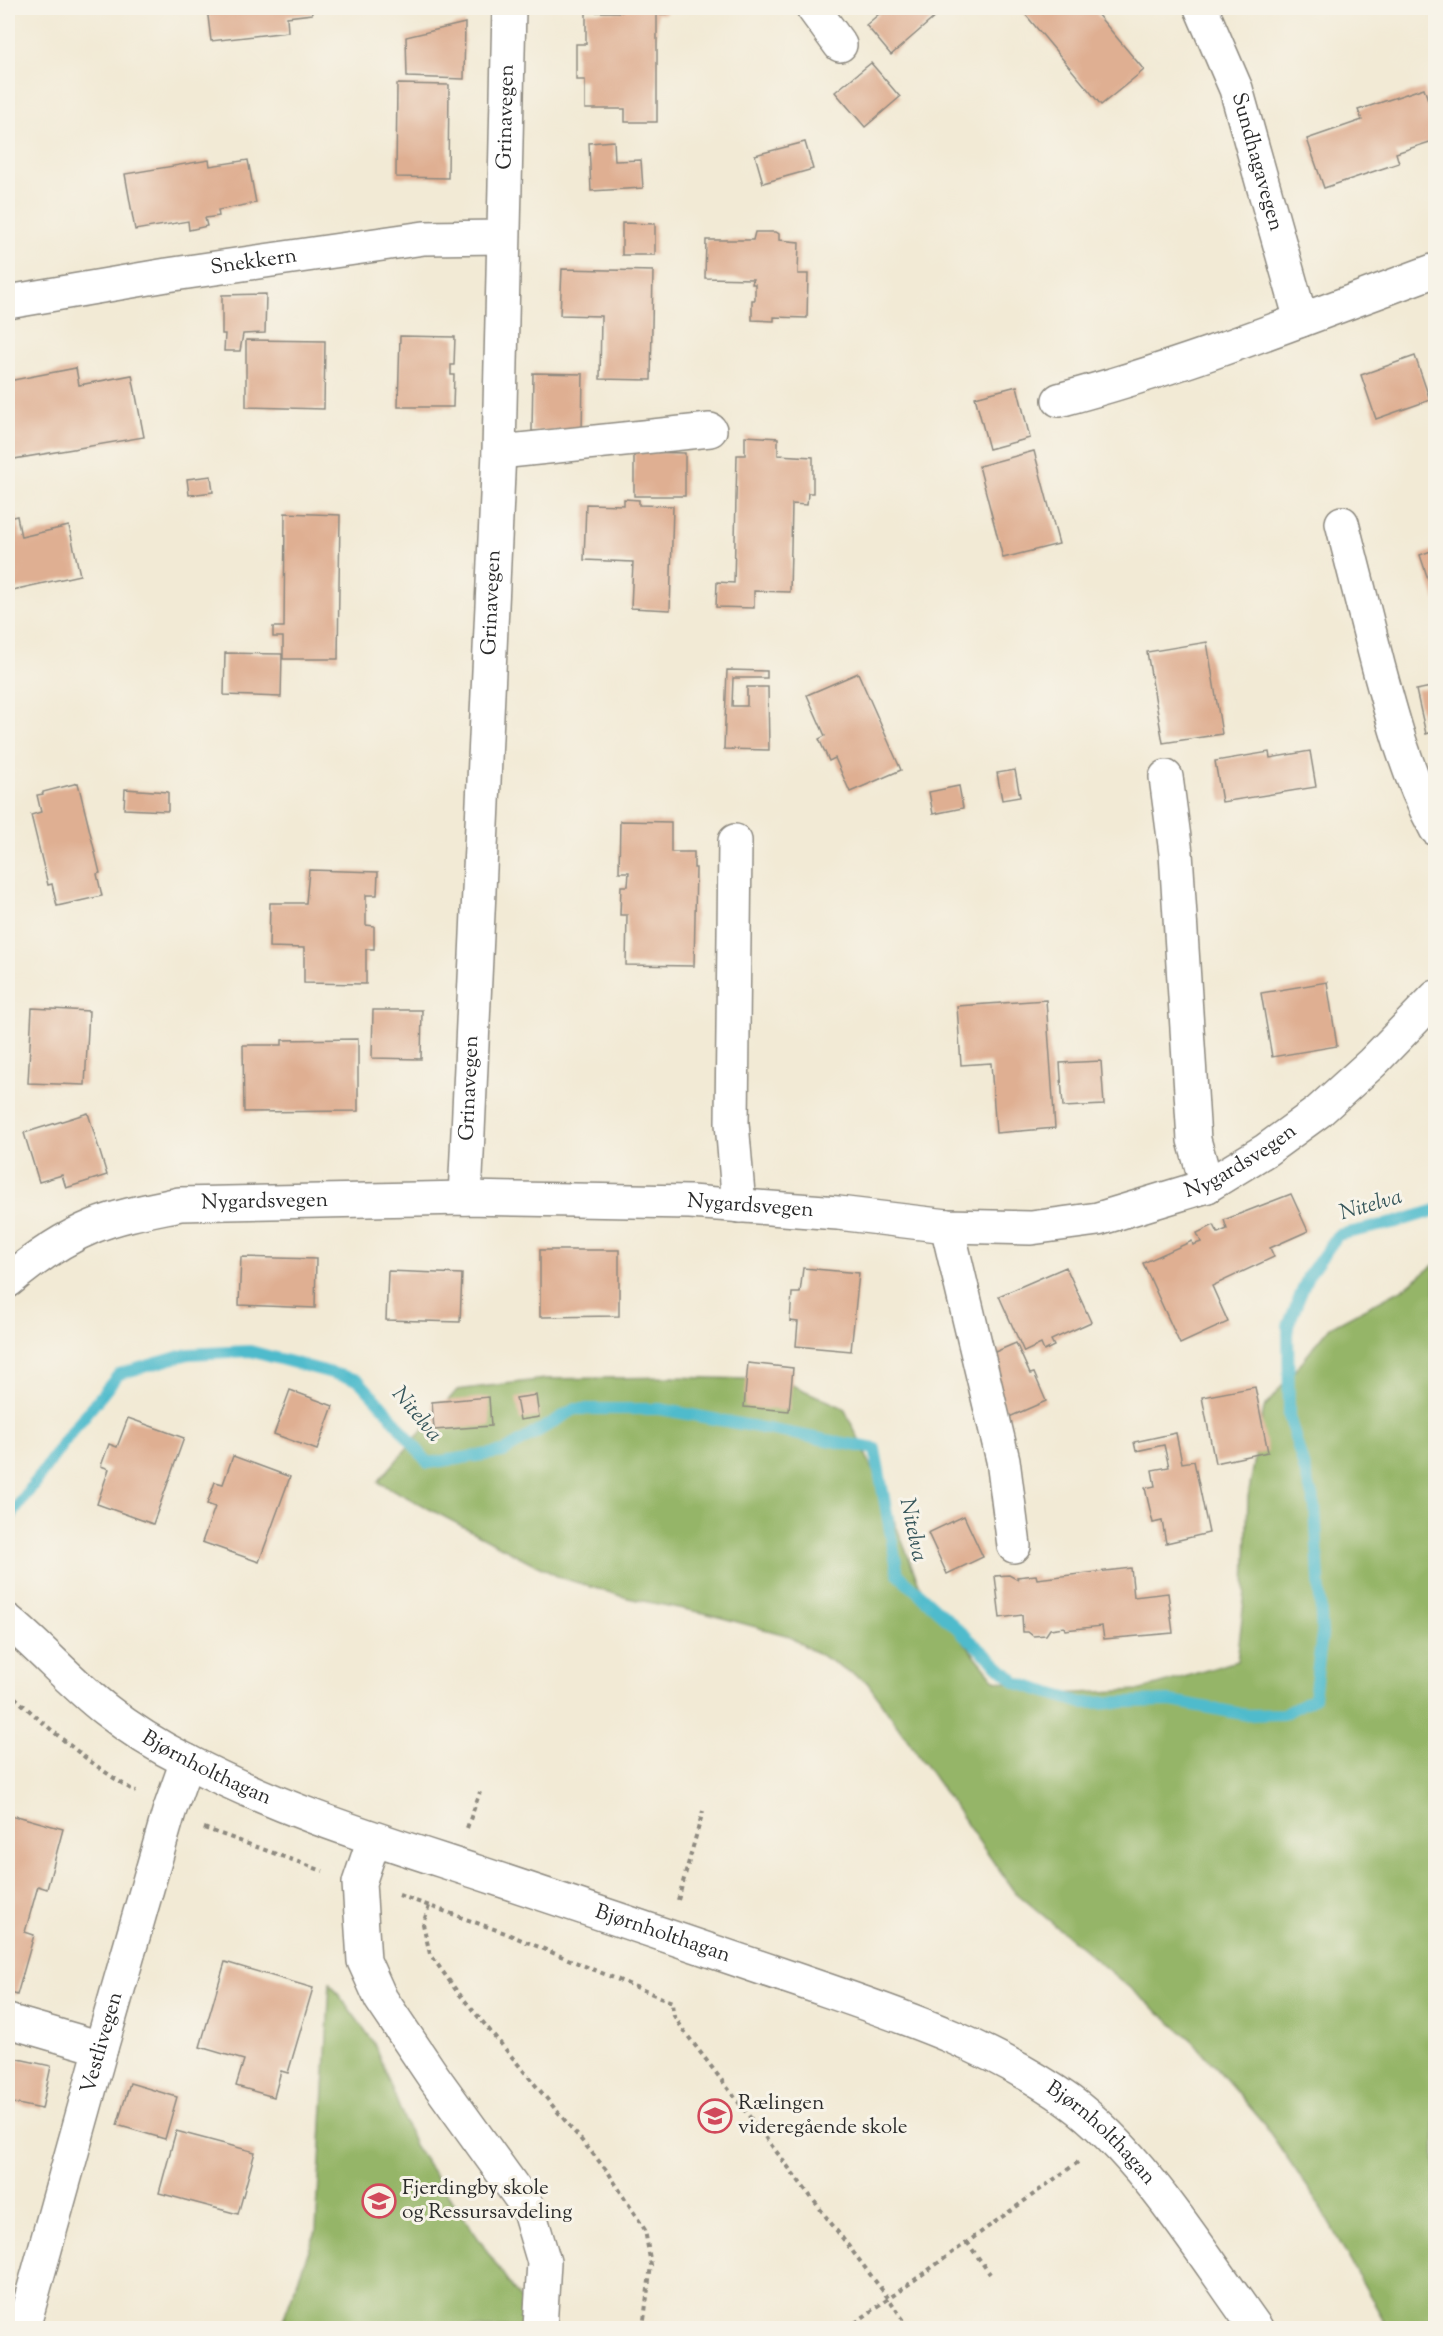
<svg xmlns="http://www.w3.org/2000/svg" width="1443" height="2336" font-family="'Sorts Mill Goudy',serif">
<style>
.forest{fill:#95b568;stroke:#60704a;stroke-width:1.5}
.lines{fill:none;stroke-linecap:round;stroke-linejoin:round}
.stream{stroke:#50bbcc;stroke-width:12}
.building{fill:#dfaf92}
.minor-casing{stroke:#8e8a80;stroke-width:36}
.path{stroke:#8e8a80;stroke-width:4;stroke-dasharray:4.5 4.5;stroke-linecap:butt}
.minor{stroke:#fff;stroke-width:33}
.labels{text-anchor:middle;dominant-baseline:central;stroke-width:6;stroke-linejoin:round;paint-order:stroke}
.street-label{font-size:21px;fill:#2b2b2b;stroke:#f7f3e8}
.poi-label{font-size:21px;fill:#2b2b2b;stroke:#f7f3e8;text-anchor:start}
.water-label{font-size:22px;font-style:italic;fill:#36565b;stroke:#f7f3e8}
</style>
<rect width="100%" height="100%" fill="#f7f3e8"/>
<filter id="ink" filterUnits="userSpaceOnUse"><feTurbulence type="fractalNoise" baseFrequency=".0167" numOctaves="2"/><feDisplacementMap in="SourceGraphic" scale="12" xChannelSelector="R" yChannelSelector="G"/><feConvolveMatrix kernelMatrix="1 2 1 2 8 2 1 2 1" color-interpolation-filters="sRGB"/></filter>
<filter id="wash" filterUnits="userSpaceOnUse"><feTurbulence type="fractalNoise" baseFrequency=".008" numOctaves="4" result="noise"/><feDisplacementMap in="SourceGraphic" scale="24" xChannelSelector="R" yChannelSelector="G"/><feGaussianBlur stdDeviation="1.35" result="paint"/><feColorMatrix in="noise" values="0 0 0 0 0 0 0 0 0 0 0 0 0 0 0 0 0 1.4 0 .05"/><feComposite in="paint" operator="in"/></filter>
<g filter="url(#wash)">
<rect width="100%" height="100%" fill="#f2ead5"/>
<g class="forest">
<polygon points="1435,1264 1435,2328 1388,2328 1315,2198 1261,2120 1193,2041 1013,1890 867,1682 786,1635 704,1613 628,1598 559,1577 378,1482 457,1390 546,1379 673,1377 781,1380 844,1408 880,1485 921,1589 995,1680 1058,1694 1141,1690 1237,1661 1245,1592 1248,1497 1264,1408 1330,1327 1407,1286"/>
<polygon points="330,1983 373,2041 414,2145 540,2328 280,2328 316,2231"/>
</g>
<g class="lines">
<polyline class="stream" points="8,1520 69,1435 119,1374 188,1354 250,1351 358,1380 385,1409 428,1463 503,1452 575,1409 660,1409 875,1449 898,1574 1017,1683 1082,1703 1171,1701 1248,1715 1283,1714 1314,1698 1322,1635 1315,1506 1289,1416 1288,1326 1308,1276 1338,1235 1397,1222 1436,1210"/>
</g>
<g id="blocks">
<g class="building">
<polygon points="207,8 311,8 312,14 287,17 288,32 211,41"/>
<polygon points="622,8 666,8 666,14 657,14 657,122 625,122 625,109 585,109 585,80 576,80 576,44 586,44 586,12 622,12"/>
<polygon points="874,8 941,8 943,10 891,55 866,25 879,14"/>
<polygon points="1020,8 1092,8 1144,70 1101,105"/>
<polygon points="465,23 464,79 407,77 406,37"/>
<polygon points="871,63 900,97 865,127 835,92"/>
<polygon points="397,84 449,85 448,178 396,177"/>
<polygon points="1424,88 1436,123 1436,140 1396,153 1399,163 1324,188 1307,139 1362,120 1358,110"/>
<polygon points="614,141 615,161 641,160 643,188 591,191 589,143"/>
<polygon points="805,142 813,169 763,183 755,155"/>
<polygon points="209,160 210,166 248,160 256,203 218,210 219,216 205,218 207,226 189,230 188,221 135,230 125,174"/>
<polygon points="8,185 13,213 8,214"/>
<polygon points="622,223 655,224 655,255 622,255"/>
<polygon points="755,232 776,232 779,234 779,240 799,242 798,274 808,274 807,318 774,317 774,321 752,320 752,300 755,300 755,284 752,284 753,279 705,278 706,240 753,240"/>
<polygon points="562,269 653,271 651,380 600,379 601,316 560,315"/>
<polygon points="266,294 265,333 243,334 240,351 224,351 225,334 222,334 222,295"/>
<polygon points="400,336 455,337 454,365 451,365 451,375 454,375 453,407 398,407"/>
<polygon points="246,340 325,341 324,409 246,407"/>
<polygon points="1415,356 1430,400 1376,419 1361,375"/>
<polygon points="76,368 79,385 132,375 144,437 8,460 8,381"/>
<polygon points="533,373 583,374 582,432 532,431"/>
<polygon points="1017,386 1030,438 989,449 975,397"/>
<polygon points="745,436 778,438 778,455 813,457 813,493 808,493 807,505 792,504 790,592 754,591 754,608 716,607 717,582 734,583 737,455 745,455"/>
<polygon points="1034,451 1059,544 1003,558 979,466"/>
<polygon points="634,452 685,453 685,496 634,496"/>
<polygon points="211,476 213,492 189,495 187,479"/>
<polygon points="624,499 639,500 639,505 673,506 670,610 631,608 633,562 584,560 586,504 624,505"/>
<polygon points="285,513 340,515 338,659 283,659 283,637 273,637 273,627 284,627"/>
<polygon points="17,516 21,537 69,526 80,575 8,591 8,518"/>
<polygon points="1436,549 1436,600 1435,600 1420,555"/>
<polygon points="1207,642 1222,734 1163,743 1147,652"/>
<polygon points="225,653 282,654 281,697 224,695"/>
<polygon points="727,670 767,671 767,678 733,678 732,706 747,706 747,687 768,687 769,750 724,749"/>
<polygon points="858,673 901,770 850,792 835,758 829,761 819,739 825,736 807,695"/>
<polygon points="1436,686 1436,731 1426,734 1416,690"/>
<polygon points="1310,751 1316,787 1222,802 1215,761 1269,752 1270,758"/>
<polygon points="1015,770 1020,797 1002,800 997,773"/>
<polygon points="78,783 100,873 97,874 102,896 57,906 52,884 48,885 31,815 41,812 37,795 43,794 43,792"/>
<polygon points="959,786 963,808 933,814 929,792"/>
<polygon points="125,789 168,792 168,811 124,809"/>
<polygon points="620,821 671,822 671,852 694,852 694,868 696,868 694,966 626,965 627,915 620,915 621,886 628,886 629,872 619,872"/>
<polygon points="309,870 378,872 377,895 366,895 366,925 374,926 374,949 366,949 366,984 304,983 304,948 269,947 270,903 306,903"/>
<polygon points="1327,982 1337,1046 1272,1057 1261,993"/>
<polygon points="1046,1000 1055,1128 996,1133 991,1063 961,1065 957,1006"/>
<polygon points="32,1008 89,1011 85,1085 28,1083"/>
<polygon points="373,1010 422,1010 421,1059 372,1058"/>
<polygon points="358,1039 358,1111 244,1112 243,1045 282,1045 282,1040"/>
<polygon points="1101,1061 1104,1105 1063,1107 1060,1063"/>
<polygon points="88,1113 107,1175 66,1188 62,1175 39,1182 24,1133"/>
<polygon points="1291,1194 1308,1231 1270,1248 1274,1257 1212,1286 1228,1322 1180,1344 1143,1263 1192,1241 1193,1245 1201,1242 1197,1233 1214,1225 1218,1233 1227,1229 1224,1220"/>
<polygon points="540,1250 619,1250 619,1316 540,1317"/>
<polygon points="241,1257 316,1259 315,1308 239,1305"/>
<polygon points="1066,1267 1091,1322 1051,1340 1054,1346 1044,1351 1041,1344 1024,1352 999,1296"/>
<polygon points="803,1268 859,1273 851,1351 796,1346 798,1322 790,1321 792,1293 800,1293"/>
<polygon points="388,1271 462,1274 460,1322 386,1320"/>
<polygon points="1016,1343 1030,1374 1034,1373 1046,1401 1007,1418 988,1355"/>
<polygon points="748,1363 793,1368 789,1411 744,1407"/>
<polygon points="1255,1387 1268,1452 1215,1463 1202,1397"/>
<polygon points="290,1390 333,1406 317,1450 274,1434"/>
<polygon points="536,1395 539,1417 520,1420 516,1398"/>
<polygon points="489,1397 491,1426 434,1430 432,1402"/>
<polygon points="128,1418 184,1438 153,1524 97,1504 109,1469 101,1466 109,1444 117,1447"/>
<polygon points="1176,1433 1182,1463 1194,1461 1209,1533 1166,1543 1162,1521 1153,1523 1145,1488 1155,1486 1152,1470 1169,1467 1164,1445 1136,1451 1134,1442"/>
<polygon points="233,1456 290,1477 259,1562 202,1542 215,1507 207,1504 215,1482 223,1484"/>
<polygon points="964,1516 983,1557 947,1574 928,1533"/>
<polygon points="1131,1568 1134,1597 1168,1593 1173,1633 1104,1639 1102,1626 1065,1630 1064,1627 1050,1629 1046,1635 1033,1636 1028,1632 1023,1632 1022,1615 1000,1618 995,1576 1009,1575 1018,1580 1017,1577 1036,1575 1037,1579"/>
<polygon points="8,1815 17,1818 17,1816 63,1829 47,1889 38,1886 25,1932 34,1935 17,1995 8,1992"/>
<polygon points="225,1962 313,1988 288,2073 281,2071 274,2097 236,2086 244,2060 200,2047"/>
<polygon points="14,2058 51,2066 42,2109 8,2102 8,2089"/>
<polygon points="130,2083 177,2097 165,2139 117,2125"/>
<polygon points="176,2131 255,2152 238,2214 159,2193"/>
</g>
</g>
</g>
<g filter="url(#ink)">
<use href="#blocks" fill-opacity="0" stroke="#8e8a80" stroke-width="1.5"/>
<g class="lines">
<defs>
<g id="minor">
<polyline points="813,8 840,45"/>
<path id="s1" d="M 1201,8 L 1236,89 L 1301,320"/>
<path id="s2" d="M 8,302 L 167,275 L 424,238 L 503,237"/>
<path d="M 1059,400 C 1187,366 1311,316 1436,270"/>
<polyline points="499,452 710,430"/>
<path d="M 1342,523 C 1354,570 1366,617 1378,665 C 1393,721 1408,777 1436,829"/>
<polyline points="1166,777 1176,853 1194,1140 1207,1186"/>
<polyline points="735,841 732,1123 739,1206"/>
<path id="s3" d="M 465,1198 L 499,452 L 509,8"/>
<polyline points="947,1226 1003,1460 1014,1546"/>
<path id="s4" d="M 8,1281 C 34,1259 62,1239 94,1226 C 121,1215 151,1210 180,1204 L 465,1198 L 690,1202 L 838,1213 L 947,1226 L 1031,1228 L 1098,1219 L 1207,1186 L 1266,1150 L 1318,1112 L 1372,1063 L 1436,997"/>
<path id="s5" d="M 8,1621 C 42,1649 71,1683 106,1710 C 131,1730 159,1747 187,1761 C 280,1810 379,1840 477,1872 C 585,1908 692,1944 800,1981 C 892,2013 988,2043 1069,2101 C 1142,2154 1203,2255 1256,2328"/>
<polyline points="374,1839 359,1883 364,1961 381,1999 435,2079 528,2208 544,2262 540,2328"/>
<polyline points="8,2021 101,2048"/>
<path id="s6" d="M 23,2328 L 101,2048 L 169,1812 L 187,1761"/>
</g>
</defs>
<use href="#minor" class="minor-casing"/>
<g class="path">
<path d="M 8,1691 C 48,1728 89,1764 136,1792"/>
<polyline points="204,1828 323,1871"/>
<polyline points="467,1828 480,1792"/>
<polyline points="399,1895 505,1933 672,2002 673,2014 684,2031 889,2299 909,2328"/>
<polyline points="678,1900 703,1811"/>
<polyline points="429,1906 423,1924 430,1954 456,1990 608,2172 645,2230 651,2265 643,2328"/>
<polyline points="967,2242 990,2274"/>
<polyline points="848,2328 1081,2160"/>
</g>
<use href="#minor" class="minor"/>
</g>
</g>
<defs>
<symbol id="school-ring" viewBox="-11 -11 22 22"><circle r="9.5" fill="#f7f3e8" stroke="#d1495b" stroke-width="1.5"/><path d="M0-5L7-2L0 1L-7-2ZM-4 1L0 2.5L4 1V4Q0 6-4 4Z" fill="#d1495b"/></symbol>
</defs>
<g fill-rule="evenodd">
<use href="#school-ring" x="696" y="2097" width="38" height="38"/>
<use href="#school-ring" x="360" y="2182" width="38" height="38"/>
</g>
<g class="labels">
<g class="street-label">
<text stroke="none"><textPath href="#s3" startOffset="1082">Grinavegen</textPath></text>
<text stroke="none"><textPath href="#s1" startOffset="164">Sundhagavegen</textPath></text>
<text stroke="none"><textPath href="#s2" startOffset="249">Snekkern</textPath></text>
<text stroke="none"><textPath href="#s3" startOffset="596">Grinavegen</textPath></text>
<text stroke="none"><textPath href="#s3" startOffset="110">Grinavegen</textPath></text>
<text stroke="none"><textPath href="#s4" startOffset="1266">Nygardsvegen</textPath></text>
<text stroke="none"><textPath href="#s4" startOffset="276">Nygardsvegen</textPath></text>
<text stroke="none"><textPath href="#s4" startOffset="762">Nygardsvegen</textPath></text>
<text stroke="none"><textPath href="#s5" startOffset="249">Bjørnholthagan</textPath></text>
<text stroke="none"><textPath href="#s5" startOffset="735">Bjørnholthagan</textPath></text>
<text stroke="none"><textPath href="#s6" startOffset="296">Vestlivegen</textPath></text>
<text stroke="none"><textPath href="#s5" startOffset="1221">Bjørnholthagan</textPath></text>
</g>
<g class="poi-label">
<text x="738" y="2104">Rælingen<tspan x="738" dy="24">videregående skole</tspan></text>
<text x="402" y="2189">Fjerdingby skole<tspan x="402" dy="24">og Ressursavdeling</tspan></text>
</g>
<g class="water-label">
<text transform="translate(1371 1206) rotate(-16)">Nitelva</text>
<text transform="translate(416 1415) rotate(50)">Nitelva</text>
<text transform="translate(912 1530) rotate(78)">Nitelva</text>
</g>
</g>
<rect width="1443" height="2336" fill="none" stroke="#f7f3e8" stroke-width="30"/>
</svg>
